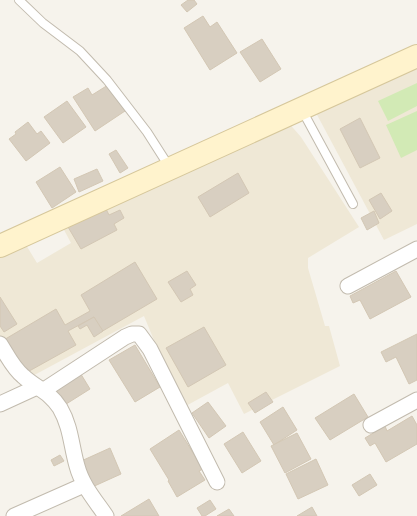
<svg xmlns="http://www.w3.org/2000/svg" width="417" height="516" font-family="'DM Sans',sans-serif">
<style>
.education{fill:#efe8d6}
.green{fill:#d2eab5}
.building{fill:#d8cfc1;stroke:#d3c7b4}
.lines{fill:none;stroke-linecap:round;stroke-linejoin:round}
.service-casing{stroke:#c2bbae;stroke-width:10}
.minor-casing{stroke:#c2bbae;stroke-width:17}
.secondary-casing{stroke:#d6c79b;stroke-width:24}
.service{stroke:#fff;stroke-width:8}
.minor{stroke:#fff;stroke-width:15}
.secondary{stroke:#fff3cd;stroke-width:22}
</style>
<rect width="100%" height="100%" fill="#f6f3ec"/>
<g class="education">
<polygon points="417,62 417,224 384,240 315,111"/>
<polygon points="287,121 301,137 359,227 308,258 308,268 325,326 329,326 340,366 244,414 228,383 182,408 144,316 27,379 0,347 0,252 26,245 37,263 71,243 63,228"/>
</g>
<g class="green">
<polygon points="417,83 417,106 388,121 378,101"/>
<polygon points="417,111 417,150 401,158 386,125"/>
</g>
<g class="building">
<polygon points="188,0 194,0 197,4 187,12 181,5"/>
<polygon points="203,16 210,27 217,22 237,53 210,70 184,28"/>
<polygon points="262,39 281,69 260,82 240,52"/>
<polygon points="108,85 125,111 95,131 73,97 88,88 92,95"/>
<polygon points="67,101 86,127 63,143 44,117"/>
<polygon points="360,118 380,158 360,168 340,129"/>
<polygon points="28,122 37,134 41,131 50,143 26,161 9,139 16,134 15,132"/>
<polygon points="116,150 128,168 120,173 109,154"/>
<polygon points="60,167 76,192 52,208 36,182"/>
<polygon points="97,169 103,181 79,192 74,179"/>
<polygon points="238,173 249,193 210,217 198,197"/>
<polygon points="381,193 392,211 380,219 369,200"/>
<polygon points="105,207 109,215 120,210 124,218 114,224 117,230 81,249 68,227"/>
<polygon points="374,211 379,223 367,230 361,218"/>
<polygon points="135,262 157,299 101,332 94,317 68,331 76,345 22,375 2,341 56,309 65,325 90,311 81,295"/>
<polygon points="187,271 196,285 190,289 193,295 181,302 168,282"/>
<polygon points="396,271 411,297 370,319 360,300 353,303 350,296"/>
<polygon points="0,297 17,324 4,332 0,326"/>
<polygon points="94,317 103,331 94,337 87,325 80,329 78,326"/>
<polygon points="204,327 226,365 188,387 166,348"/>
<polygon points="417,334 417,380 409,384 396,357 386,362 381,352"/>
<polygon points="135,345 160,387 135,402 109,360"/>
<polygon points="79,371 90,389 63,406 52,388"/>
<polygon points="266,392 273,402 255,413 248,403"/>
<polygon points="354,394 368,417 330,440 315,418"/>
<polygon points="208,402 226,426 209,438 192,413"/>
<polygon points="283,407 297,430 274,445 260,422"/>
<polygon points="412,416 417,425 417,444 386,462 375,443 370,446 365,438 385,426 387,431"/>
<polygon points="179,430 203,469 199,471 205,480 177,497 168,481 169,480 150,449"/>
<polygon points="243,432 261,461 242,473 224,444"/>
<polygon points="297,433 311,459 285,473 271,446"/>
<polygon points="110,448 121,474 90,488 79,462"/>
<polygon points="60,455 64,461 54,466 51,460"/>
<polygon points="316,459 328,485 298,499 286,474"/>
<polygon points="370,474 377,485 359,496 352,485"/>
<polygon points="149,499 159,516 121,516"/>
<polygon points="210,500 216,509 205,516 202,516 197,508"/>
<polygon points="312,507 317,516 297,516"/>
<polygon points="229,509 234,516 217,516"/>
</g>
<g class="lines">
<defs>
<g id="service">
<polyline points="19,0 43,23 80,51 107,80 147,132 170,168"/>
<polyline points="302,110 353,204"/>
</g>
<g id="minor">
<polyline points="348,286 417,249"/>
<path d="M 0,344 C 7,355 13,368 23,376 C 37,389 49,391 60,408 C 71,427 71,445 77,466 C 82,485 95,500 106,516"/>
<polyline points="44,390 125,337 132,334 139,334 150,349 217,482"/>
<polyline points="0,404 37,387"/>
<polyline points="371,425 417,400"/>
<polyline points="14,516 84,485"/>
</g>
<polyline id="secondary" points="0,246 417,56"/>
</defs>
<use href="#service" class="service-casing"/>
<use href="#minor" class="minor-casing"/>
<use href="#secondary" class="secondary-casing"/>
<use href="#service" class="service"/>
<use href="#minor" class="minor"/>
<use href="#secondary" class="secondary"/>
</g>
</svg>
